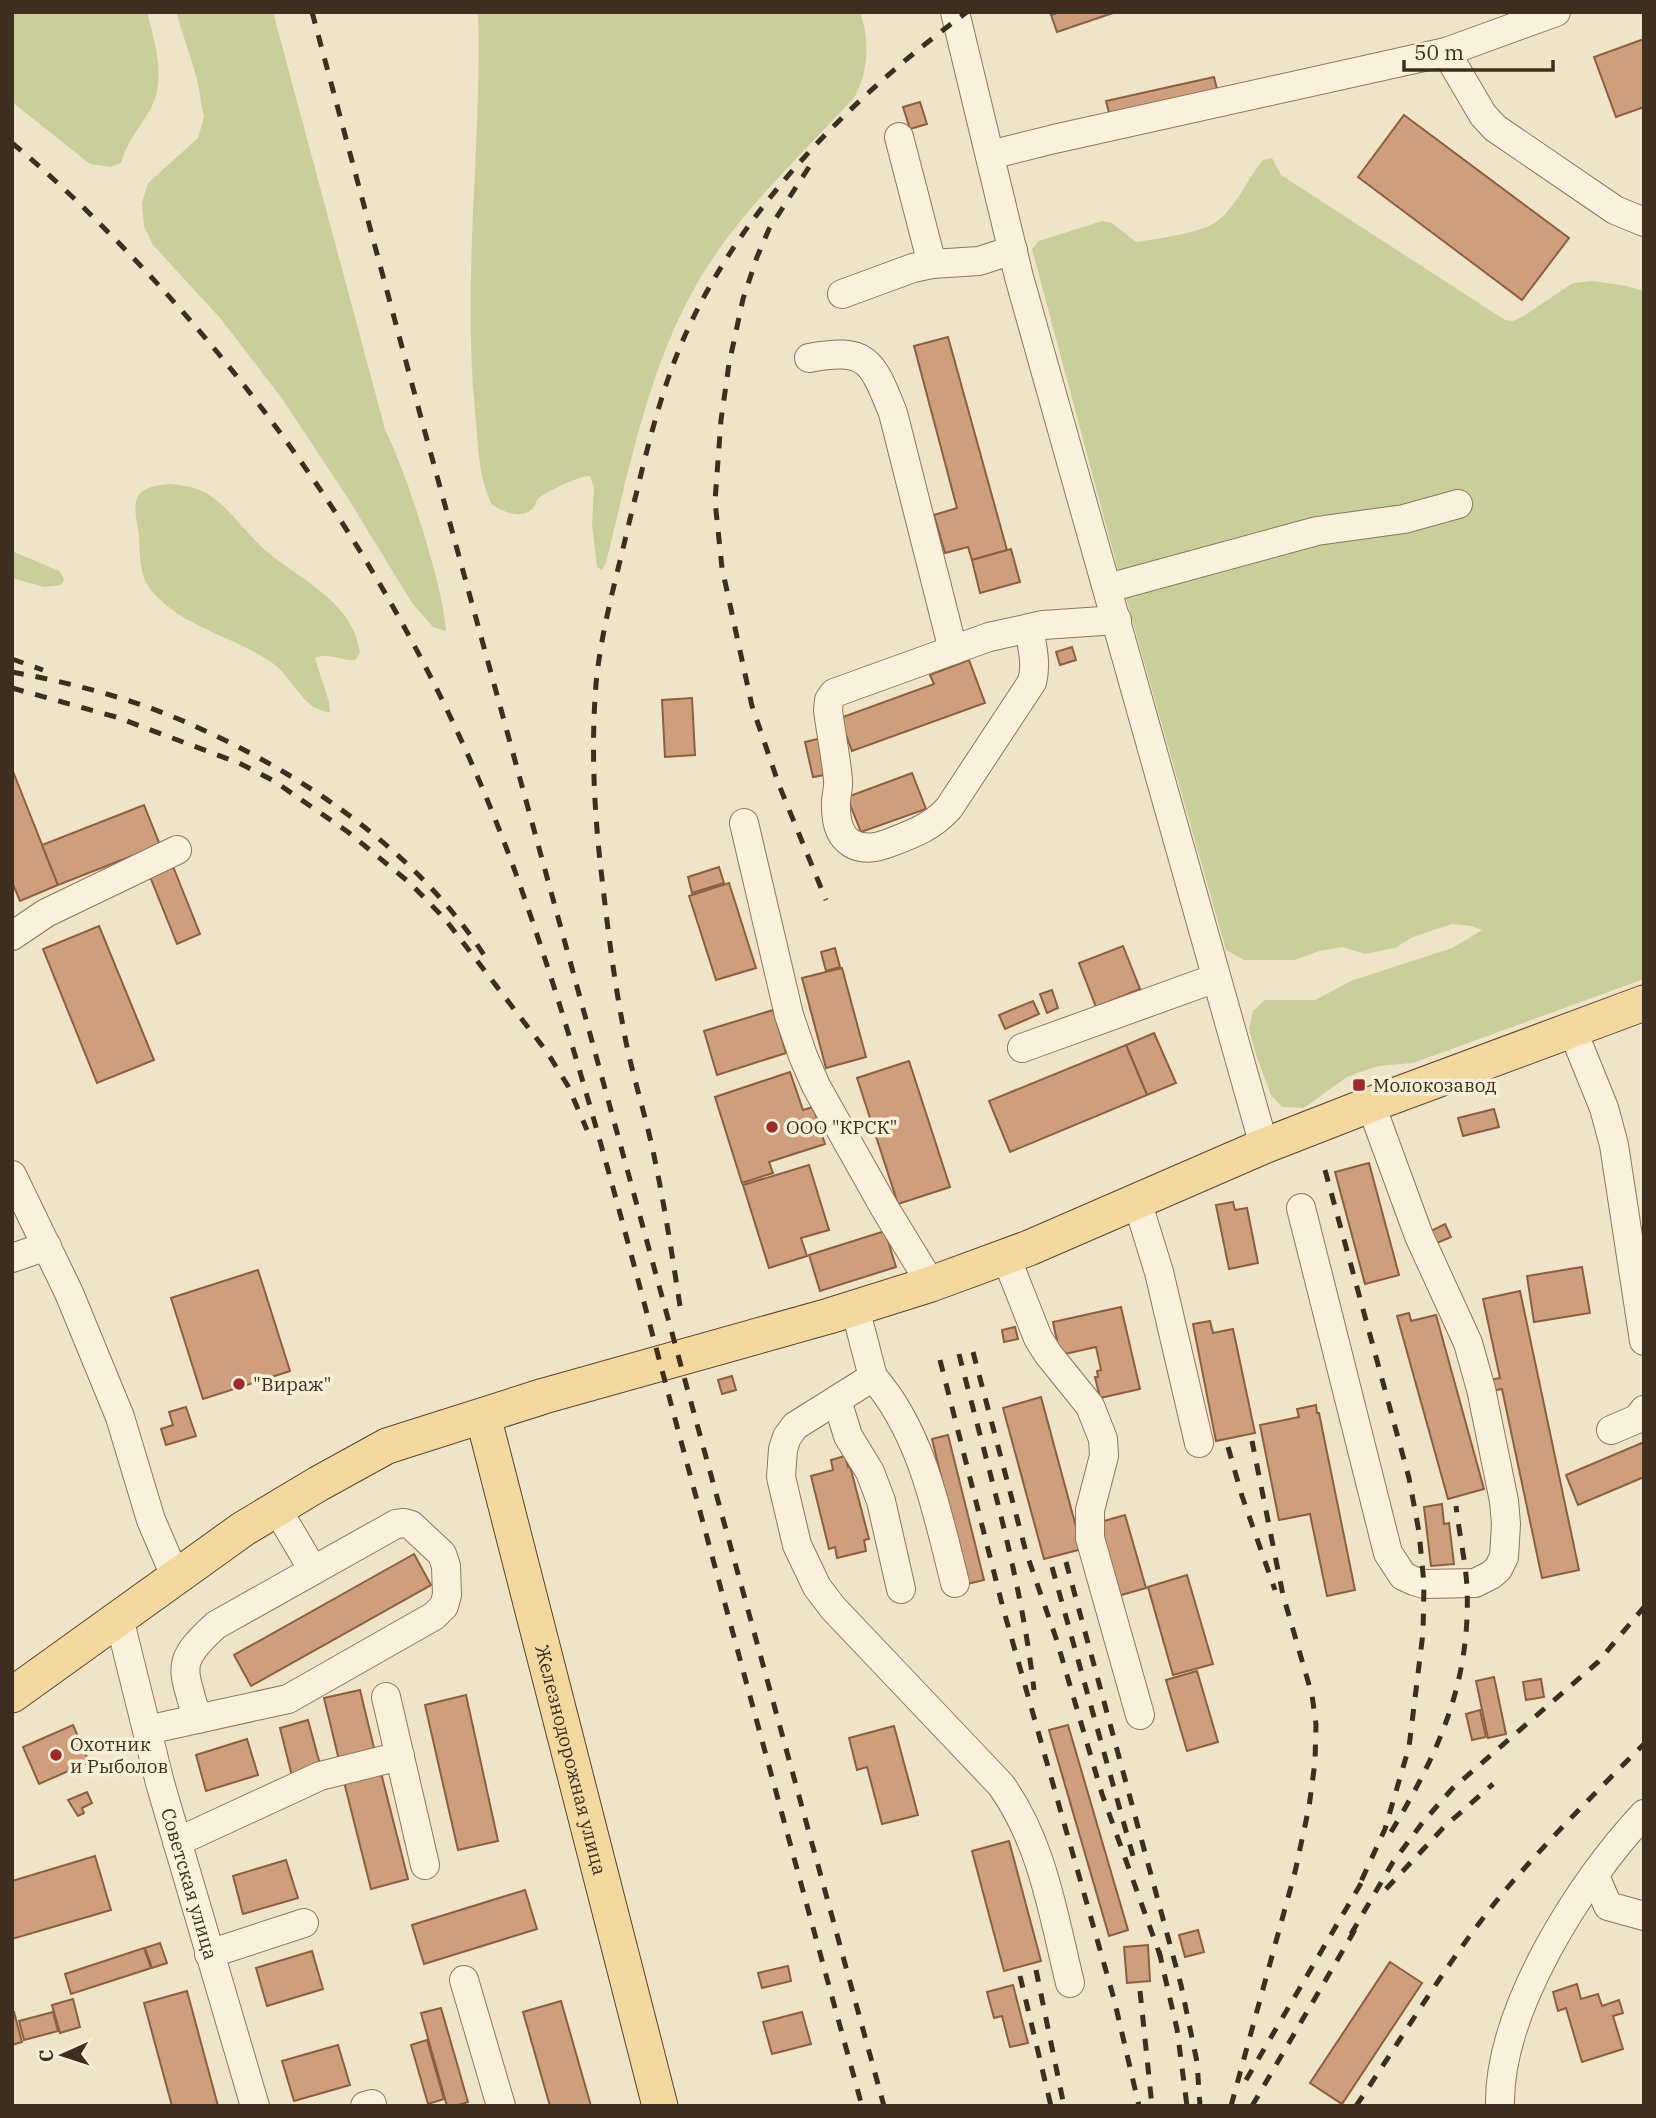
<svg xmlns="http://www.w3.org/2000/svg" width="1656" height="2118" font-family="'IBM Plex Serif',serif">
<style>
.green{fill:#c9cf9b}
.building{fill:#cf9f7d;stroke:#8d5f41;stroke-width:2}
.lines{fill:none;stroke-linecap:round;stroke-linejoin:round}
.minor-casing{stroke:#8d765c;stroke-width:30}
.major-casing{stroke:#5b4430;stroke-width:37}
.minor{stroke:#faf1dc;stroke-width:28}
.major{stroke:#f3d9a0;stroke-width:35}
.rail{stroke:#3d2e20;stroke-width:5;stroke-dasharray:12 12;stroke-linecap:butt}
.poi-dot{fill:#9e2a2b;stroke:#f7eed8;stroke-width:2.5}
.labels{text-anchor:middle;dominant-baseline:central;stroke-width:7;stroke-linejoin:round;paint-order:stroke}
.poi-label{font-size:19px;fill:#3d2e20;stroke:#f7eed8;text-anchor:start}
.street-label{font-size:19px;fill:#3d2e20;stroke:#f7eed8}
</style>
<rect width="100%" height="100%" fill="#f0e4c8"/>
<g class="green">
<path d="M 12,12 L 147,12 C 155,43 167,80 150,110 C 139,128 127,142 121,163 L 110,167 L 90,164 L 12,102 Z"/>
<path d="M 176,12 L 273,12 L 385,429 C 405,472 419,516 432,562 C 438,585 444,607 446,631 L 433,627 L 412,603 L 349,500 L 283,400 L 221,319 L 153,245 L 144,226 L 142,203 L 148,183 L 198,138 L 204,117 L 197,79 Z"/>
<path d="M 478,12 L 860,12 C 870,40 869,72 854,98 C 809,146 761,192 722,245 C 654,338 633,453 606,563 L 602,570 L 597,567 L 592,524 L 594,488 L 590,476 C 581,475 546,492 539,498 C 531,506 540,499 533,508 C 523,520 503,512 492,505 C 478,477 478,442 475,411 C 462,278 482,145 478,12 Z"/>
<path d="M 1272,158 L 1281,175 L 1505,320 L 1513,321 L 1522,317 L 1573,283 L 1593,281 L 1627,286 L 1644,291 L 1644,979 L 1413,1063 L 1379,1066 L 1366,1070 L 1347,1077 L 1304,1108 L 1282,1107 L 1271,1095 L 1256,1055 L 1249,1029 L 1253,1011 L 1265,1000 L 1315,1000 L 1351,981 L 1452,948 L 1482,930 L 1471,926 L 1452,924 L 1413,937 L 1395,948 L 1365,954 L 1343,947 L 1319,951 L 1295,960 L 1244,960 L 1226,950 L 1118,570 L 1032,249 L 1039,241 L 1102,221 L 1112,223 L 1136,242 C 1156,239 1200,233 1216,222 C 1235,209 1248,178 1263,160 Z"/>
<path d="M 170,484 C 179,485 189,486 197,489 C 225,499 243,531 265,550 C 300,580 354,602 360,653 L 355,660 C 341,661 328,652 315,658 L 329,702 L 330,712 C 305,712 293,679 275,665 C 236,636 183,629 151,590 C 136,571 142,545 137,523 C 131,492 142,487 170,484 Z"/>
<polygon points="12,551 59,571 64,579 61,585 44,587 12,578"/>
</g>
<g class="building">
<polygon points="1060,12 1113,12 1113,13 1057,32 1051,15"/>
<polygon points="1644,39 1644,107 1616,117 1594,57"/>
<polygon points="1214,77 1218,93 1110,117 1106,101"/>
<polygon points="920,102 927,124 910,129 903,107"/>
<polygon points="1404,115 1569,238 1522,300 1358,177"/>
<polygon points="948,337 1007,550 972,560 968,547 945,553 934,515 957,508 914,346"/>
<polygon points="1011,549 1020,582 980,593 972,560"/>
<polygon points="1072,647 1076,660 1060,665 1056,652"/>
<polygon points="969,660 985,703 852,751 840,718 934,684 930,675"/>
<polygon points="692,698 695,755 665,757 662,700"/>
<polygon points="822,738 830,774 813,777 805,742"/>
<polygon points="12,769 58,885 20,901 12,882"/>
<polygon points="912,773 926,809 861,832 847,797"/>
<polygon points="144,805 160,845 58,885 42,845"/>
<polygon points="172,864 200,934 177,944 149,874"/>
<polygon points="719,867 724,883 692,893 688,877"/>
<polygon points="729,883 756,968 716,980 689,896"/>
<polygon points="99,926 154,1060 97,1083 43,949"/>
<polygon points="1123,946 1140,989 1096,1007 1079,963"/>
<polygon points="835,948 840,967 826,971 821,952"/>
<polygon points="842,968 866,1057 826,1068 802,978"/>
<polygon points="1052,990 1058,1008 1047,1013 1040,994"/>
<polygon points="1033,1001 1039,1014 1005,1029 999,1015"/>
<polygon points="773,1010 786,1053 717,1075 704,1031"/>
<polygon points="1154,1033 1176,1083 1147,1095 1126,1045"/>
<polygon points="1126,1045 1147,1095 1010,1152 989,1101"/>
<polygon points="909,1061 950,1187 898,1204 857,1078"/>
<polygon points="790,1072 803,1110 813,1107 825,1144 769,1162 773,1173 742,1183 715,1097"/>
<polygon points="1494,1109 1499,1127 1463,1136 1458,1118"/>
<polygon points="1369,1163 1399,1275 1365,1284 1335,1172"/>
<polygon points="809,1165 829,1230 801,1238 807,1256 769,1268 743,1185"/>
<polygon points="1233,1202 1235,1210 1247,1208 1258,1263 1229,1269 1216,1205"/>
<polygon points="1445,1224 1451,1237 1435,1244 1429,1232"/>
<polygon points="885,1231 896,1267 820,1291 809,1255"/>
<polygon points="1582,1267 1590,1313 1534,1322 1527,1276"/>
<polygon points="258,1270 290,1371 203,1399 171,1298"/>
<polygon points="1520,1291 1579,1570 1542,1578 1502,1389 1491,1391 1489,1380 1500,1378 1483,1299"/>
<polygon points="1121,1307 1140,1389 1100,1398 1095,1377 1098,1377 1097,1371 1101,1370 1096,1347 1060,1355 1053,1322"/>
<polygon points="1409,1313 1411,1321 1436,1315 1484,1489 1448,1499 1397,1316"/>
<polygon points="1210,1321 1213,1333 1233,1329 1255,1433 1216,1441 1193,1324"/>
<polygon points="1015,1327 1018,1339 1004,1342 1002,1330"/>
<polygon points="732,1376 736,1390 722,1394 718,1380"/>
<polygon points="1041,1397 1082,1549 1044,1559 1003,1408"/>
<polygon points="1316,1405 1317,1413 1319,1413 1355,1590 1327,1596 1310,1514 1279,1520 1260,1425 1299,1417 1297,1409"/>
<polygon points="186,1407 196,1436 166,1445 161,1429 173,1425 169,1412"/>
<polygon points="948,1435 984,1580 967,1584 932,1439"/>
<polygon points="1644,1442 1644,1477 1578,1505 1566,1475"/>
<polygon points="845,1456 848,1467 850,1466 869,1539 864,1540 866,1551 837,1558 835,1547 829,1549 811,1476 833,1470 831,1460"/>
<polygon points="1442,1504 1444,1524 1449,1523 1454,1564 1431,1566 1424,1507"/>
<polygon points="1125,1515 1146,1588 1118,1596 1097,1523"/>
<polygon points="414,1554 431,1585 251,1686 234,1655"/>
<polygon points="1187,1575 1213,1664 1173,1675 1148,1587"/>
<polygon points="1197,1671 1218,1742 1187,1751 1166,1680"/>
<polygon points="1494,1677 1506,1734 1488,1738 1476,1681"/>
<polygon points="1541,1679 1544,1697 1526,1700 1523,1682"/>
<polygon points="360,1690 375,1752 339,1760 324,1698"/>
<polygon points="466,1695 498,1841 458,1850 425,1705"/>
<polygon points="1480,1710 1486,1737 1472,1740 1466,1714"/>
<polygon points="308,1720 321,1768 292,1776 280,1728"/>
<polygon points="73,1725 89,1762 39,1784 23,1747"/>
<polygon points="1068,1725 1128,1930 1109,1936 1049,1730"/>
<polygon points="894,1726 918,1815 882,1824 867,1767 857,1770 849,1738"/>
<polygon points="247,1739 258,1775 206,1791 196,1755"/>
<polygon points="379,1765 408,1879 371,1889 342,1774"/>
<polygon points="87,1792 92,1803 82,1808 84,1813 78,1816 68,1800"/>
<polygon points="1009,1841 1041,1961 1004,1971 972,1851"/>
<polygon points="95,1856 111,1910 12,1939 12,1881"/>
<polygon points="286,1860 298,1898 243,1914 233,1876"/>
<polygon points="525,1890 537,1929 424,1964 412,1925"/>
<polygon points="1198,1930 1204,1952 1185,1957 1179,1935"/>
<polygon points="160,1943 167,1963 152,1968 145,1948"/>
<polygon points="1148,1945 1150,1981 1127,1983 1124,1947"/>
<polygon points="144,1948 151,1968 71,1994 65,1974"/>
<polygon points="312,1951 323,1989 267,2006 256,1968"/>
<polygon points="1390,1962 1422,1983 1342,2104 1310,2083"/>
<polygon points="788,1966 791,1981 762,1988 758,1973"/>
<polygon points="1577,1984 1581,1999 1598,1994 1602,2006 1619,2000 1623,2013 1613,2016 1623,2049 1582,2062 1566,2008 1558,2011 1553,1992"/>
<polygon points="1013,1985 1028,2043 1010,2047 1002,2016 994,2018 987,1992"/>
<polygon points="187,1991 218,2106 172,2106 144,2003"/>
<polygon points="73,1999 80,2027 60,2033 52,2005"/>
<polygon points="561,2001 591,2106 550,2106 523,2012"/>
<polygon points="441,2008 468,2102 455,2106 447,2106 421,2013"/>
<polygon points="12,2012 14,2012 22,2042 12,2045"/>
<polygon points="53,2012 58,2031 24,2040 19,2021"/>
<polygon points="802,2012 811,2044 772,2054 763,2022"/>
<polygon points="427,2040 444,2099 428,2104 411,2045"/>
<polygon points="338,2045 350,2085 294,2101 282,2061"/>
</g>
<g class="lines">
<defs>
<g id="minor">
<polyline points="955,12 1019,277 1264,1146"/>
<polyline points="1446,52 1483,115 1495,128 1615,210 1644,222"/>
<polyline points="899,137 932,264"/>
<polyline points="990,155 1054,139 1446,52 1556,12"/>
<polyline points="842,294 913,268 932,264 979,261 1013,250"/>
<path d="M 809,358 C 868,347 872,361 893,413 L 953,650"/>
<polyline points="1108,588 1317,531 1404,519 1458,504"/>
<path d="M 1029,628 C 1032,646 1037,664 1032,682 L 949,808 C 932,827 913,834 889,843 C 858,855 836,843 836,807 C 835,798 839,789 838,780 C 836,757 831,734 828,710 L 829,700 L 834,693 L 989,637 L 1043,625 L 1117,620"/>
<polyline points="744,823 789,1015 803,1056 816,1086 884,1207 931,1284"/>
<polyline points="12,936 46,913 177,850"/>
<polyline points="1572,1029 1604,1108 1614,1145 1644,1341"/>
<polyline points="1022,1048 1216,978"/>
<polyline points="12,1175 69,1293 120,1417 151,1520 176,1578"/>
<polyline points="1137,1201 1159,1272 1199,1443"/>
<polyline points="1301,1208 1388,1553 1403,1576 1414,1581 1424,1584 1475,1583 1491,1575 1498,1569 1504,1557 1506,1524 1504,1501 1481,1389 1468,1343 1419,1236 1371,1105"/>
<polyline points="1006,1257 1038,1338 1048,1354 1090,1406 1103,1439 1104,1456 1090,1510 1090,1538 1140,1715"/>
<polyline points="12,1258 47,1246"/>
<path d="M 855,1308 L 873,1377 L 795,1426 L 787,1437 L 783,1449 L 781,1477 L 797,1545 L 817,1587 L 833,1608 L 1001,1785 C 1043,1844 1053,1914 1070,1983"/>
<path d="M 873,1377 C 922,1433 937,1512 955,1583"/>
<polyline points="837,1400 848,1436 870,1472 881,1501 901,1589"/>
<polyline points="1611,1430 1637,1419 1644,1410"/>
<polyline points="277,1509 313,1570"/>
<path d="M 404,1523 L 411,1525 L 442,1554 L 446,1566 L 447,1595 L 444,1606 L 434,1616 L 288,1699 L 197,1719 C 184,1668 173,1664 216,1625 L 396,1524 Z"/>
<path id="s1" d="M 119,1618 L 160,1783 L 255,2106"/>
<polyline points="386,1697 425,1865"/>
<polyline points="147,1730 197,1719"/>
<polyline points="177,1842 320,1776 400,1756"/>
<polyline points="1595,1876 1608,1906 1644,1916"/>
<polyline points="209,1954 304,1923"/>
<polyline points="464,1980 501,2106"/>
<polyline points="365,2106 372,2104 372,2106"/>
<path d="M 1500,2106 C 1498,2011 1580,1882 1644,1814"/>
</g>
<g id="major">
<path id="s2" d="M 483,1416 L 660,2106"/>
<polyline points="12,1695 243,1529 318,1484 387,1446 544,1396 829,1316 931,1284 1029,1248 1264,1146 1364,1107 1644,1003"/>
</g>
</defs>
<use href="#minor" class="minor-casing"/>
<use href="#major" class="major-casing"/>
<use href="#minor" class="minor"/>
<use href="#major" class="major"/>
<g class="rail">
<polyline points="312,12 423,425 884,2106"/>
<path d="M 12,143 C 57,180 99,222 139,264 C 305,439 434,647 516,874 C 581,1056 628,1244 678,1430 C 739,1656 800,1881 862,2106"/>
<polyline points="809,167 769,229 757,257 743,299 729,364 721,420 715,501 722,568 752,706 779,785 826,900"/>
<polyline points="12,659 43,670"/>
<path d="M 12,672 C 72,683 134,699 190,724 C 304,774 418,852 486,958"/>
<polyline points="12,688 116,717 239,763 274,781 348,832 410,883 445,919 547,1052 568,1086 587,1130"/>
<polyline points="1325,1170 1409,1478 1419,1532 1424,1584 1423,1633 1409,1747 1385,1829 1358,1888"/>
<path d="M 680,1306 C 672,1254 664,1202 653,1151 C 644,1109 630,1068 623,1026 C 613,974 607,922 601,870 C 594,809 591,746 596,684 C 601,630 617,576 629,523 C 642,471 654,416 673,365 C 726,222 846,101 967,12"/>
<polyline points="973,1352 1026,1552 1056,1638 1102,1794 1161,1958"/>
<path d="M 959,1354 C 987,1465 1021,1576 1034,1690"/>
<polyline points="940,1360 1003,1608 1114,1999 1139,2106"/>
<polyline points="1228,1447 1242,1496 1275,1590"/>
<polyline points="1066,1562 1181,1985 1197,2062 1200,2106"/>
<polyline points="1052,1567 1133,1856"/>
<path d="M 1391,1832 C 1439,1752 1471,1682 1467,1586 C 1465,1559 1459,1532 1456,1506"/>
<polyline points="1386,1889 1444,1827 1493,1784"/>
<polyline points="1351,1934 1393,1862 1423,1822 1452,1789 1598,1662 1644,1607"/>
<polyline points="1159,1951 1177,2029 1187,2106"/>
<polyline points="1036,1970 1064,2106"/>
<polyline points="1020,1976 1051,2106"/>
<polyline points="1140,1991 1152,2106"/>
<polyline points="1246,2080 1363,1880"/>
<polyline points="1231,2106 1295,1872 1309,1807 1315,1762 1316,1724 1312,1695 1283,1595 1252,1441"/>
<polyline points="1252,2106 1356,1928"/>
<path d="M 1356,2106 C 1405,2034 1452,1953 1508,1887 C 1551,1837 1597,1791 1644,1744"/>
</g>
</g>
<g class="poi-dot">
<rect x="1352" y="1078" width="14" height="14" rx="3.5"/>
<circle cx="772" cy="1127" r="7"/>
<circle cx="239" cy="1384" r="7"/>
<circle cx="56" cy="1755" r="7"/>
</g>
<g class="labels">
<g class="poi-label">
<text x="1373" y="1085">Молокозавод</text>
<text x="786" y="1127">ООО "КРСК"</text>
<text x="253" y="1384">"Вираж"</text>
<text x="70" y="1744">Охотник<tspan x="70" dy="22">и Рыболов</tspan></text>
</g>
<g class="street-label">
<text stroke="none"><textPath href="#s2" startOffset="355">Железнодорожная улица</textPath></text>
<text stroke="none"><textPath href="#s1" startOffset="275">Советская улица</textPath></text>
</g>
</g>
<rect width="1656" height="2118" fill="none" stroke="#3d2e20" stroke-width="28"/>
<g transform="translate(63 2055) rotate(267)" stroke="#f7eed8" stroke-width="5" paint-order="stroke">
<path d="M0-5L12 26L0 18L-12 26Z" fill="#3d2e20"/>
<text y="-10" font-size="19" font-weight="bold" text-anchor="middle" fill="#3d2e20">С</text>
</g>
<path d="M1404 60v10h149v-10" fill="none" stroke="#3d2e20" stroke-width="3.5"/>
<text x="1414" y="60" font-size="21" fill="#3d2e20" stroke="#f7eed8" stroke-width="5" paint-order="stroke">50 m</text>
</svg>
